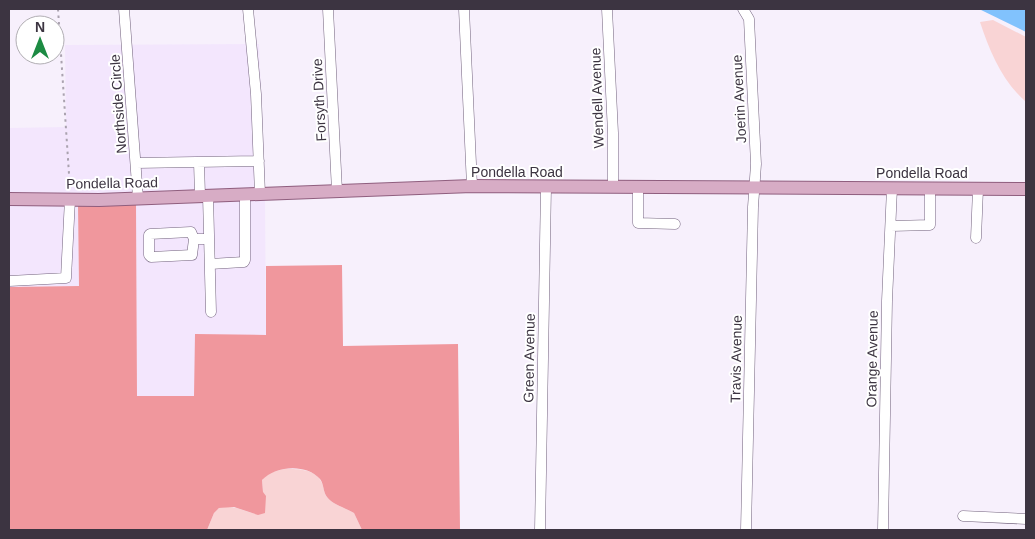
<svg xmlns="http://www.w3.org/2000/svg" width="1035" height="539" font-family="Arial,sans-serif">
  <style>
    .built { fill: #f3e6fd }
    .green { fill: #f9d4d5 }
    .forest { fill: #f0979d }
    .water { fill: #81c2fd }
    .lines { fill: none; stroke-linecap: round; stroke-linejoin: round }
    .minor-casing { stroke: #72627d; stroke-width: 11 }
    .major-casing { stroke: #8f5e7e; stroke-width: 14 }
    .path { stroke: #aaa2af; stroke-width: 2; stroke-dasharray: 2.5 4; stroke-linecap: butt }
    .minor { stroke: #fff; stroke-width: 10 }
    .major { stroke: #d7acc5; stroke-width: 12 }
    .labels { text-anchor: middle; stroke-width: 4; stroke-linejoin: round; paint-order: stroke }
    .street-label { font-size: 14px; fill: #3c3441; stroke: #fff }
  </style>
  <rect width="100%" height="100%" fill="#f7f0fc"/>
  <path class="built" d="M259,44L265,188L98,194L9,193V128L66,127L65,45Z
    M265,199L266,335L194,396H137L136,203Z
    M9,204L78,205L79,286L9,287Z"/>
  <path class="green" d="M993,20L1026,37V102C1002,81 990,52 980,22Z
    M284,469C297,469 315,468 322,483C324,487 324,494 327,497C333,505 346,508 354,513L362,530H207L214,513L219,508C240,504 244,514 261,514L263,492L262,480L268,473Z"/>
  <path class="forest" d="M136,203L137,396H194L195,334L266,335V266L342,265L343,346L458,344L460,530H362L354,513C346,508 333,505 327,497C323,492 324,484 320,479C306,463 275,466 262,480L263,492L266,496L265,513L258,515L234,507L219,508L214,513L207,530H9V287L79,286L78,205Z"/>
  <path class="water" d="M979,9H1026V32Z"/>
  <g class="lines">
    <defs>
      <path id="minor" d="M124,9L138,198
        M248,9L256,94L260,194
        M328,9L337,191
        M464,9L472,186
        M607,9L613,133V187
        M743,9L749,19L756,164L753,207L746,530
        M199,162L200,196
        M136,163L259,161
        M638,187V223L675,224
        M208,196L211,312
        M891,226L930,225V189
        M976,238L978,189
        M194,239L192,255L151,257L149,255V235L150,234L191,232L194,239H209
        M210,264L244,262L245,260V194
        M9,281L66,278L70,199
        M963,516L1026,519
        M540,530L546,187
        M883,530L887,301L892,188"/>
      <path id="major" d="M9,199L99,200L472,186L1026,189"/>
    </defs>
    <use href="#minor" class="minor-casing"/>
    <use href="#major" class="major-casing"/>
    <path class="path" d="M58,9L70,189"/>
    <use href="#minor" class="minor"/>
    <use href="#major" class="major"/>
  </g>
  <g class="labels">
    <g class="street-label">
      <text transform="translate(597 98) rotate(-92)" y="5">Wendell Avenue</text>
      <text transform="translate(739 99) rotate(-93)" y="5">Joerin Avenue</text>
      <text transform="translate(319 100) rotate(-93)" y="5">Forsyth Drive</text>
      <text transform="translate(118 104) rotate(-94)" y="5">Northside Circle</text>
      <text x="517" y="177">Pondella Road</text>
      <text x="922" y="178">Pondella Road</text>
      <text transform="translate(112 183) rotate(-1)" y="5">Pondella Road</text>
      <text transform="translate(529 358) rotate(-89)" y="5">Green Avenue</text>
      <text transform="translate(736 359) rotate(-89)" y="5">Travis Avenue</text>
      <text transform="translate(872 359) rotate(-89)" y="5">Orange Avenue</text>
    </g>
  </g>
  <rect width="1035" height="539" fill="none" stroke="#3c3441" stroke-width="20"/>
  <g transform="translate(40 40)"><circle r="24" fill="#ffffff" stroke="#b1aeb3"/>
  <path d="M0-4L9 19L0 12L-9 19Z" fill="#1c8b43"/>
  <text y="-8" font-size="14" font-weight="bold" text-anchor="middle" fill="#3c3441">N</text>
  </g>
</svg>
